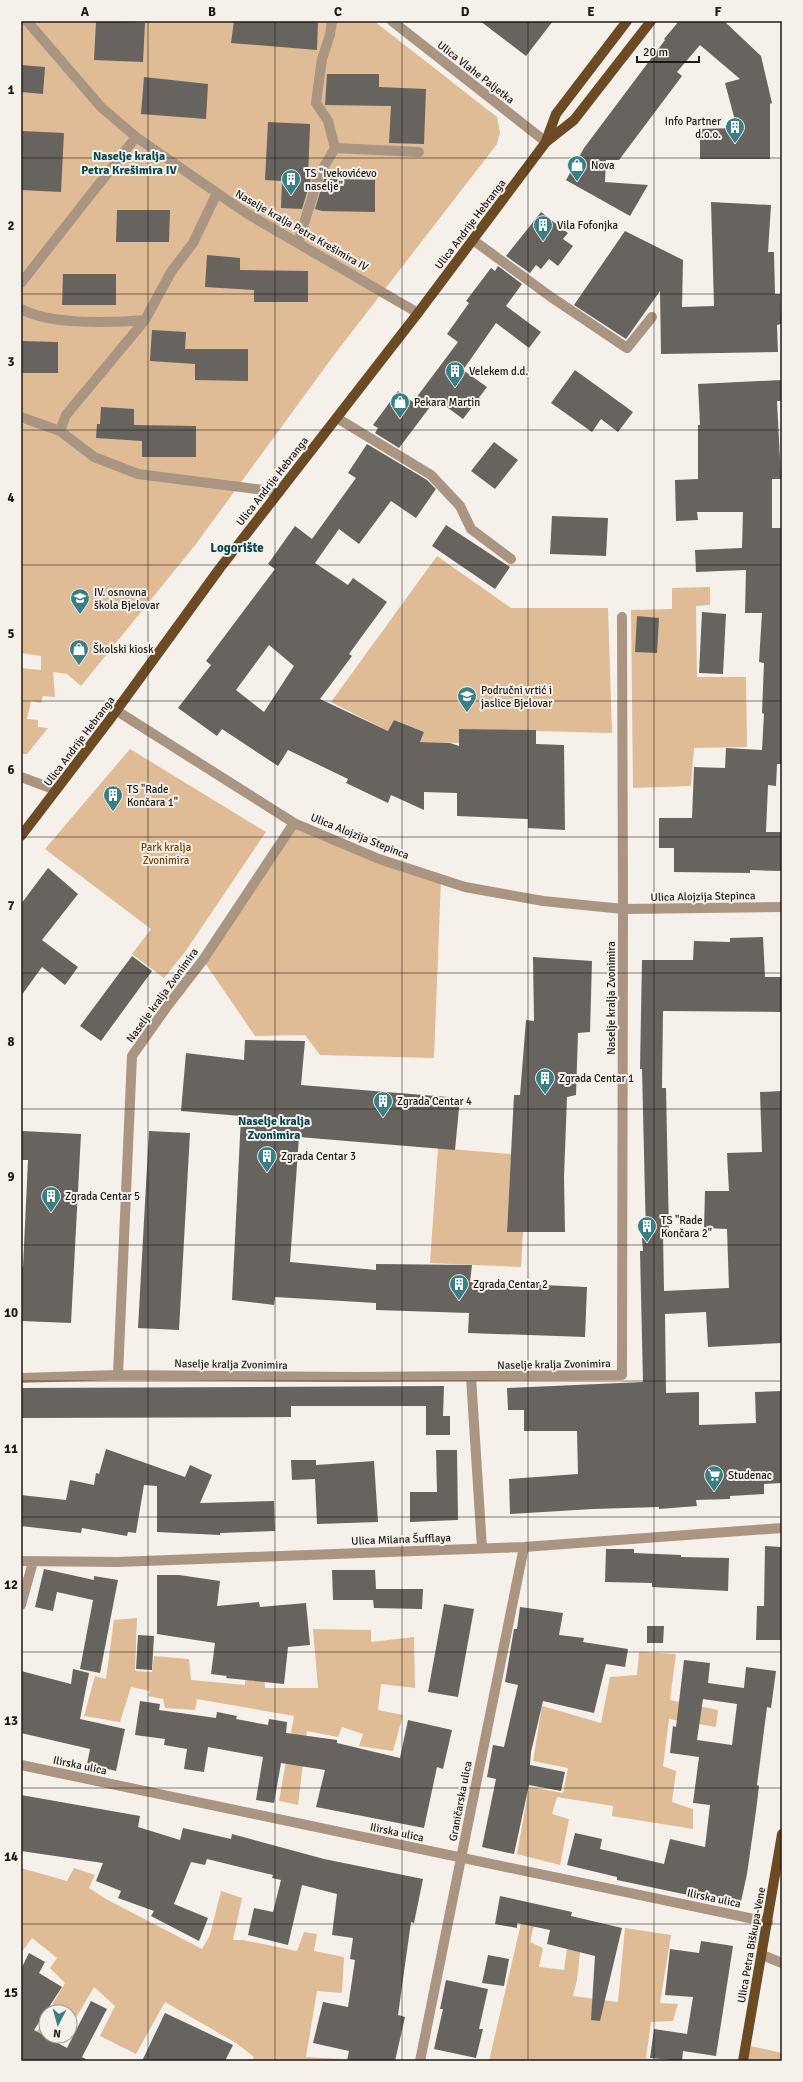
<svg xmlns="http://www.w3.org/2000/svg" width="803" height="2082" font-family="Signika,sans-serif">
  <style>
    .green { fill: #dfbb96 }
    .building { fill: #67635e; fill-rule: evenodd }
    .lines { fill: none; stroke-linecap: round; stroke-linejoin: round }
    .minor { stroke: #a99581; stroke-width: 10 }
    .major { stroke: #6c4a24; stroke-width: 10 }
    .grid { fill: none; stroke: #1b1917; stroke-width: 1; stroke-opacity: 0.55 }
    .labels { text-anchor: middle; stroke-width: 4; stroke-linejoin: round; paint-order: stroke }
    .street-label { font-size: 11px; fill: #1b1917; stroke: #f6f0eb }
    .poi-label { font-size: 11px; fill: #1b1917; stroke: #f6f0eb; text-anchor: start }
    .park-label { font-size: 11px; fill: #6d4204; stroke: #f6f0eb }
    .neighbourhood-label { font-size: 12px; font-weight: bold; fill: #03464b; stroke: #f6f0eb }
    .quarter-label { font-size: 13px; font-weight: bold; fill: #03464b; stroke: #f6f0eb }
    .neatline { fill: none; stroke: #1b1917; stroke-width: 1.5 }
    .grid-label { font-size: 13px; text-anchor: middle; font-weight: bold; fill: #1b1917 }
  </style>
  <rect width="100%" height="100%" fill="#f6f0eb"/>
  <path class="green" d="M21,21H374L497,117L500,133L497,144L334,355L196,544L81,686L67,674L53,672L55,697L43,696L41,703L31,701L27,719L38,720V727L48,728L27,754H21V668L41,670V656L21,653Z
    M437,556L511,608H608L612,733L459,729V743L420,742L424,732L394,720L388,731L331,702Z
    M710,587V605L696,606L697,677H746L747,747L694,748L691,786L633,788L631,610L672,609V588Z
    M130,749L266,832L185,952L164,978L132,954L151,929L45,849Z
    M294,823L441,879L434,1058L320,1055L305,1035L255,1036L203,960Z
    M438,1148L511,1154L507,1232H523L521,1267L430,1263Z
    M137,1618L135,1671L152,1672L154,1656L189,1659L191,1680L245,1685L246,1665L263,1666L265,1688H318L313,1629L371,1630V1642L414,1637L415,1688L381,1684L378,1710L403,1715L393,1751L359,1746L363,1734L342,1727L338,1737L307,1731L298,1805L279,1801L294,1716L197,1699L195,1710L165,1708L163,1699L148,1696L150,1691L131,1687L120,1722L84,1716L95,1676L106,1679L114,1620Z
    M639,1652L676,1654L670,1700L718,1710L716,1727L669,1719L663,1766L676,1771L672,1802L693,1809V1829L612,1816L613,1806L557,1797L552,1814L569,1819L560,1865L517,1854L529,1787L563,1793L568,1768L533,1761L542,1706L601,1723L610,1677L637,1675Z
    M21,1868L67,1881L74,1868L95,1875L89,1888L106,1899L202,1949L210,1935L221,1891L242,1898L233,1940H243L297,1951L304,1932L317,1934L314,1951L344,1957L342,1993L317,1991L306,2057L343,2059L342,2061H252L254,2057L236,2043L165,2002L136,2054L100,2036L115,2006L94,1987L70,2028V2012H48L65,1983L50,1968L57,1958L32,1938L21,1953Z
    M525,1906L538,1908L530,1942L543,1948L539,1967L564,1970L568,1941L581,1943L577,1980L573,1996L618,2002L625,1928L671,1935L660,2003L678,2004L673,2021L651,2022L646,2058L656,2061H489Z
    M46,2016V2036H52L42,2049L31,2041Z
    M746,2045L782,2053V2061H743Z"/>
  <path class="building" d="M96,21L145,23L143,62L94,60Z
    M234,21H318L317,50L231,43Z
    M480,21H553L526,56Z
    M679,21H724L761,56L772,103L770,104V159H700V129L737,128L725,83L740,79L700,45L677,72L682,76L619,160H606L605,182L648,185L630,216L564,179L566,180L584,148L665,40L664,39Z
    M21,65L45,67L43,94L21,92Z
    M327,74H379V87L426,89L424,144L389,143L391,106L325,105Z
    M144,77L208,84L206,119L141,114Z
    M268,122L310,124L308,179H311L302,209L281,208L282,181L265,180Z
    M22,131L64,133L61,192L21,190Z
    M324,179L375,180V212L322,211L315,209Z
    M711,202L771,205L768,252H774L775,294H780L781,324L777,325L778,352L661,354L660,291L626,339L574,305L625,231L683,260L682,307L714,306Z
    M117,210H170L169,242H116Z
    M541,212L568,233L563,239L573,246L558,266L549,259L541,269L536,265L530,273L506,256Z
    M207,255L240,258V270L308,271V302H254V290L205,287Z
    M498,266L522,284L506,306L541,332L529,348L496,323L463,370L487,387L463,419L436,399L399,448L375,433L378,428L373,425L398,391L413,402L458,342L447,334L469,303L466,301L491,268L495,271Z
    M63,274H116V305H62Z
    M152,330L186,332L185,349H248V381L195,380V364L150,361Z
    M21,341L58,342V373H21Z
    M575,370L633,412L618,432L601,419L592,432L551,403Z
    M782,380V401H777L781,479H772V528H781L782,764H777L776,786L768,785L766,832H781V871L750,870V873L674,872V848H659V818H692L694,767L725,768L726,748L762,750L764,714L762,713L764,663L759,662L762,613H745L746,570L696,572L695,550L742,548L743,512H697L698,520L676,521L675,480L698,479V425H700L698,384Z
    M101,407L134,409V425L196,426V457H142V441L96,438L97,424H100Z
    M494,442L518,460L495,489L471,471Z
    M367,444L427,480L436,489L416,518L391,501L359,544L339,529L315,563L348,585L353,578L387,602L349,654L352,656L320,699L388,731L394,720L424,732L420,742L450,743L459,746V729L536,730V744L564,745L565,830L528,828V819L457,816V793L424,792V810L391,795L388,803L346,783L348,779L288,750L278,766L222,729L217,736L178,708L211,665L206,661L275,569L268,564L295,526L312,539L356,478L348,473ZM269,645L294,666L264,712L236,690Z
    M552,516L608,518L606,556L550,554Z
    M446,525L510,567L495,589L432,546Z
    M702,612L726,614L723,674L699,673Z
    M637,616L659,618L657,653L635,652Z
    M48,868L78,894L42,940L78,967L65,985L42,967L21,996V904Z
    M763,937L765,977H782V1012L663,1011L662,1088H666L669,1235H663L664,1291L729,1288L727,1229L704,1228L705,1191H729L727,1153L762,1152L760,1092L782,1091V1343L708,1347L706,1312L665,1314L666,1393L699,1392V1425L756,1423L755,1392L782,1391V1483L764,1484V1494L730,1496V1499L696,1500L697,1506L659,1509V1507L593,1509L510,1514L509,1479L578,1474L577,1431H524V1410H508L507,1388L643,1382L640,1251H643L642,1238H646L642,1069H640L642,960H693L694,941L730,942V938Z
    M132,956L152,971L101,1041L80,1026Z
    M533,957L592,961L590,1032L578,1033L576,1095L567,1097L564,1177L565,1232H507L514,1095H520L526,1020L534,1021Z
    M245,1040L305,1041L301,1085L460,1098L455,1150L299,1137L290,1262L376,1270V1264L472,1265L470,1282L587,1287L585,1337L468,1333L469,1313L376,1310V1303L275,1297L274,1305L232,1300L241,1116L181,1111L186,1053L244,1060Z
    M22,1131L81,1134L71,1323L21,1321V1267H23L28,1160H21Z
    M149,1131L190,1133L179,1330L138,1328Z
    M444,1386L443,1416H450V1435H426V1406H291V1417L21,1418V1388Z
    M106,1449L185,1477L190,1465L212,1475L200,1503L274,1501L275,1531L220,1533V1535L157,1532V1486L144,1485L136,1533L128,1532L127,1536L82,1528L81,1533L21,1526V1495L66,1500L70,1480L94,1485L96,1473L99,1474Z
    M436,1450H457L458,1520L410,1522V1492H437Z
    M291,1460H316V1465L374,1461L378,1522L317,1524L315,1479L292,1480Z
    M765,1546L782,1547V1640H756L757,1606H764Z
    M606,1549H634V1553L681,1555V1557L729,1558L728,1591L652,1587V1583L605,1582Z
    M44,1569L94,1580V1576L118,1580L100,1673L80,1669L93,1600L57,1592L53,1611L35,1607Z
    M332,1570H375L376,1589H423L422,1609L374,1608L373,1600H333Z
    M157,1575H179L220,1581L217,1606L259,1602L260,1607L306,1603L310,1645L288,1647L284,1684L226,1678L227,1676L211,1674L215,1643L157,1634Z
    M444,1604L474,1609L458,1697L428,1692Z
    M520,1607L563,1613L559,1635L584,1638L583,1642L628,1649L625,1667L606,1664L594,1713L543,1701L531,1752L530,1765L565,1772L561,1791L529,1785L514,1854L482,1847L496,1779L487,1777L493,1745L504,1747L518,1685L505,1682L514,1629H517Z
    M647,1626H664L663,1643H647Z
    M138,1635L154,1636L152,1670L136,1669Z
    M684,1660L710,1663L708,1683L744,1688L746,1667L776,1671L771,1708L767,1707L757,1785L759,1786L756,1811L747,1874L740,1906L617,1880V1877L567,1865L575,1833L602,1839L600,1849L664,1864L670,1839L705,1847L710,1805L693,1803L699,1757L670,1753L673,1726L676,1727ZM703,1699L737,1704L732,1745L697,1740Z
    M73,1669L89,1673L80,1719L125,1729L116,1771L87,1764L90,1749L21,1733V1671L71,1684Z
    M140,1701L160,1704L159,1710L216,1718L217,1712L237,1716L236,1719L268,1725L269,1719L287,1722L286,1733L337,1740V1743L400,1758L408,1720L452,1730L443,1769L437,1767L424,1828L316,1807L325,1770L281,1763L274,1803L256,1800L263,1757L208,1747L204,1772L184,1769L187,1749L164,1745L165,1739L135,1735Z
    M21,1795L140,1816L138,1827L180,1840L183,1828L231,1839L232,1834L324,1859L423,1879L414,1923L411,1922L398,2015L405,2017L395,2061H347L349,2051L313,2043L323,2002L348,2007L355,1960L350,1959L353,1938L332,1935L337,1894L302,1885L288,1945L248,1935L254,1908L273,1912L281,1880L272,1878L273,1875L207,1859L205,1865L191,1862L174,1904L208,1918L199,1941L151,1916L154,1911L118,1898L121,1891L96,1881L103,1863L21,1851Z
    M500,1896L572,1912L571,1916L622,1928L600,2021L591,2020L595,1956L547,1944L550,1930L517,1923V1928L495,1924Z
    M701,1941L733,1946L716,2056L683,2051L682,2061L650,2058L654,2029L687,2034L693,1997L665,1995L670,1949L699,1953Z
    M29,1953L45,1962L39,1973L62,1987L34,2030L67,2048L91,2001L107,2009L82,2057L89,2061H21V1969Z
    M488,1955L509,1959L504,1986L482,1983Z
    M446,1980L488,1989L479,2029H483L476,2058L434,2049L443,2009H440Z
    M165,2013L233,2045L225,2061H142Z"/>
  <g class="lines">
    <path class="minor" d="M27,21L101,107L136,137L246,213L418,313
      M392,21L546,142
      M335,148L419,152
      M473,240L551,297L627,348L652,317
      M298,243L319,175L335,148L328,121L316,103L322,59L330,35L332,21
      M21,283L136,137
      M21,309C50,325 112,323 145,320L171,272L193,243L217,193
      M21,417L60,431L66,415L145,320
      M337,418L431,475L460,506L471,529L511,559
      M60,431L94,457L138,474L279,492
      M117,711L294,823L379,859L465,887L543,901L623,909L782,907
      M21,777L56,790
      M294,823L203,960L166,1008L132,1056L118,1375L355,1377L622,1375L623,909L622,617
      M471,1377L482,1548
      M21,1378L118,1375
      M21,1561L117,1562L524,1547L782,1528
      M21,1605L33,1562
      M21,1765L768,1922
      M762,1955L782,1963
      M420,2061L524,1547"/>
    <path class="major" d="M546,141L556,114L627,21
      M21,836L108,722L220,568L418,313L546,142L574,120L651,21
      M743,2061L782,1834"/>
  </g>
  <path class="grid" d="M148,21V2061M275,21V2061M402,21V2061M528,21V2061M654,21V2061M21,158H782M21,294H782M21,430H782M21,565H782M21,701H782M21,837H782M21,973H782M21,1109H782M21,1245H782M21,1381H782M21,1517H782M21,1652H782M21,1788H782M21,1924H782"/>
  <defs>
    <symbol id="building-pin" viewBox="-11 -11 22 30"><path d="M0 17L-7.5 6A9.5 9.5 0 1 1 7.5 6Z" fill="#388085" stroke="#f6f0eb"/><path d="M-4-6H4V6H1V3H-1V6H-4ZM-2.5-4.3h1.7v1.8h-1.7ZM.8-4.3h1.7v1.8H.8ZM-2.5-1h1.7V.8h-1.7ZM.8-1h1.7V.8H.8Z" fill="#fff"/></symbol>
    <symbol id="shop-pin" viewBox="-11 -11 22 30"><path d="M0 17L-7.5 6A9.5 9.5 0 1 1 7.5 6Z" fill="#388085" stroke="#f6f0eb"/><path d="M-5-2.5h2.3a2.7 3.5 0 0 1 5.4 0H5L5.5 6h-11ZM-1.5-2.5h3a1.5 2.3 0 0 0-3 0Z" fill="#fff"/></symbol>
    <symbol id="school-pin" viewBox="-11 -11 22 30"><path d="M0 17L-7.5 6A9.5 9.5 0 1 1 7.5 6Z" fill="#388085" stroke="#f6f0eb"/><path d="M0-5L7-2L0 1L-7-2ZM-4 1L0 2.5L4 1V4Q0 6-4 4Z" fill="#fff"/></symbol>
    <symbol id="supermarket-pin" viewBox="-11 -11 22 30"><path d="M0 17L-7.5 6A9.5 9.5 0 1 1 7.5 6Z" fill="#388085" stroke="#f6f0eb"/><path d="M-6-5.5h2.5l.6 2H6L4.5 2H-2.5L-4.4-4H-6ZM-1.5 3.2a1.3 1.3 0 1 0 .1 0ZM3 3.2a1.3 1.3 0 1 0 .1 0Z" fill="#fff"/></symbol>
  </defs>
  <g fill-rule="evenodd">
    <use href="#building-pin" x="724" y="116" width="22" height="30"/>
    <use href="#shop-pin" x="566" y="154" width="22" height="30"/>
    <use href="#building-pin" x="280" y="168" width="22" height="30"/>
    <use href="#building-pin" x="532" y="214" width="22" height="30"/>
    <use href="#building-pin" x="444" y="360" width="22" height="30"/>
    <use href="#shop-pin" x="389" y="391" width="22" height="30"/>
    <use href="#school-pin" x="69" y="587" width="22" height="30"/>
    <use href="#shop-pin" x="68" y="638" width="22" height="30"/>
    <use href="#school-pin" x="456" y="685" width="22" height="30"/>
    <use href="#building-pin" x="102" y="784" width="22" height="30"/>
    <use href="#building-pin" x="534" y="1067" width="22" height="30"/>
    <use href="#building-pin" x="372" y="1090" width="22" height="30"/>
    <use href="#building-pin" x="256" y="1145" width="22" height="30"/>
    <use href="#building-pin" x="40" y="1185" width="22" height="30"/>
    <use href="#building-pin" x="636" y="1215" width="22" height="30"/>
    <use href="#building-pin" x="448" y="1273" width="22" height="30"/>
    <use href="#supermarket-pin" x="703" y="1464" width="22" height="30"/>
  </g>
  <g class="labels">
    <g class="street-label">
      <text transform="translate(476 72) rotate(38)" y="4">Ulica Vlahe Paljetka</text>
      <text transform="translate(470 224) rotate(-53)" y="4">Ulica Andrije Hebranga</text>
      <text transform="translate(302 230) rotate(30)" y="4">Naselje kralja Petra Krešimira IV</text>
      <text transform="translate(272 481) rotate(-52)" y="4">Ulica Andrije Hebranga</text>
      <text transform="translate(79 741) rotate(-53)" y="4">Ulica Andrije Hebranga</text>
      <text transform="translate(360 836) rotate(22)" y="4">Ulica Alojzija Stepinca</text>
      <text transform="translate(703 896) rotate(-1)" y="4">Ulica Alojzija Stepinca</text>
      <text transform="translate(162 995) rotate(-54)" y="4">Naselje kralja Zvonimira</text>
      <text transform="translate(611 998) rotate(-90)" y="4">Naselje kralja Zvonimira</text>
      <text transform="translate(231 1364) rotate(1)" y="4">Naselje kralja Zvonimira</text>
      <text transform="translate(554 1364) rotate(-1)" y="4">Naselje kralja Zvonimira</text>
      <text transform="translate(401 1539) rotate(-2)" y="4">Ulica Milana Šufflaya</text>
      <text transform="translate(80 1765) rotate(12)" y="4">Ilirska ulica</text>
      <text transform="translate(460 1801) rotate(-79)" y="4">Graničarska ulica</text>
      <text transform="translate(397 1832) rotate(12)" y="4">Ilirska ulica</text>
      <text transform="translate(714 1898) rotate(12)" y="4">Ilirska ulica</text>
      <text transform="translate(751 1945) rotate(-80)" y="4">Ulica Petra Biškupa-Vene</text>
    </g>
    <g class="poi-label">
      <text x="721" y="125" text-anchor="end">Info Partner<tspan x="721" dy="13">d.o.o.</tspan></text>
      <text x="591" y="169">Nova</text>
      <text x="305" y="177">TS "Ivekovićevo<tspan x="305" dy="13">naselje"</tspan></text>
      <text x="557" y="229">Vila Fofonjka</text>
      <text x="469" y="375">Velekem d.d.</text>
      <text x="414" y="406">Pekara Martin</text>
      <text x="94" y="596">IV. osnovna<tspan x="94" dy="13">škola Bjelovar</tspan></text>
      <text x="93" y="653">Školski kiosk</text>
      <text x="481" y="694">Područni vrtić i<tspan x="481" dy="13">jaslice Bjelovar</tspan></text>
      <text x="127" y="793">TS "Rade<tspan x="127" dy="13">Končara 1"</tspan></text>
      <text x="559" y="1082">Zgrada Centar 1</text>
      <text x="397" y="1105">Zgrada Centar 4</text>
      <text x="281" y="1160">Zgrada Centar 3</text>
      <text x="65" y="1200">Zgrada Centar 5</text>
      <text x="661" y="1224">TS "Rade<tspan x="661" dy="13">Končara 2"</tspan></text>
      <text x="473" y="1288">Zgrada Centar 2</text>
      <text x="728" y="1479">Studenac</text>
    </g>
    <g class="park-label">
      <text x="166" y="851">Park kralja<tspan x="166" dy="13">Zvonimira</tspan></text>
    </g>
    <g class="neighbourhood-label">
      <text x="129" y="160">Naselje kralja<tspan x="129" dy="14">Petra Krešimira IV</tspan></text>
      <text x="274" y="1125">Naselje kralja<tspan x="274" dy="14">Zvonimira</tspan></text>
    </g>
    <g class="quarter-label">
      <text x="237" y="552">Logorište</text>
    </g>
  </g>
  <rect width="803" height="2082" fill="none" stroke="#f6f0eb" stroke-width="44"/>
  <g transform="translate(58 2024) rotate(186)"><circle r="19" fill="#f6f0eb" stroke="#9e9a96"/>
  <path d="M0-3L7 15L0 10L-7 15Z" fill="#388085"/>
  <text y="-6" font-size="11" font-weight="bold" text-anchor="middle" fill="#1b1917">N</text>
  </g>
  <path d="M637 56v6h62v-6" fill="none" stroke="#1b1917" stroke-width="2"/>
  <text x="643" y="56" font-size="12" fill="#1b1917" stroke="#f6f0eb" stroke-width="3" paint-order="stroke">20 m</text>
  <rect x="22" y="22" width="759" height="2038" class="neatline"/>
  <g class="grid-label">
    <text x="85" y="16">A</text>
    <text x="212" y="16">B</text>
    <text x="338" y="16">C</text>
    <text x="465" y="16">D</text>
    <text x="591" y="16">E</text>
    <text x="718" y="16">F</text>
    <text x="11" y="94">1</text>
    <text x="11" y="230">2</text>
    <text x="11" y="366">3</text>
    <text x="11" y="502">4</text>
    <text x="11" y="638">5</text>
    <text x="11" y="774">6</text>
    <text x="11" y="910">7</text>
    <text x="11" y="1046">8</text>
    <text x="11" y="1181">9</text>
    <text x="11" y="1317">10</text>
    <text x="11" y="1453">11</text>
    <text x="11" y="1589">12</text>
    <text x="11" y="1725">13</text>
    <text x="11" y="1861">14</text>
    <text x="11" y="1997">15</text>
  </g>
</svg>
